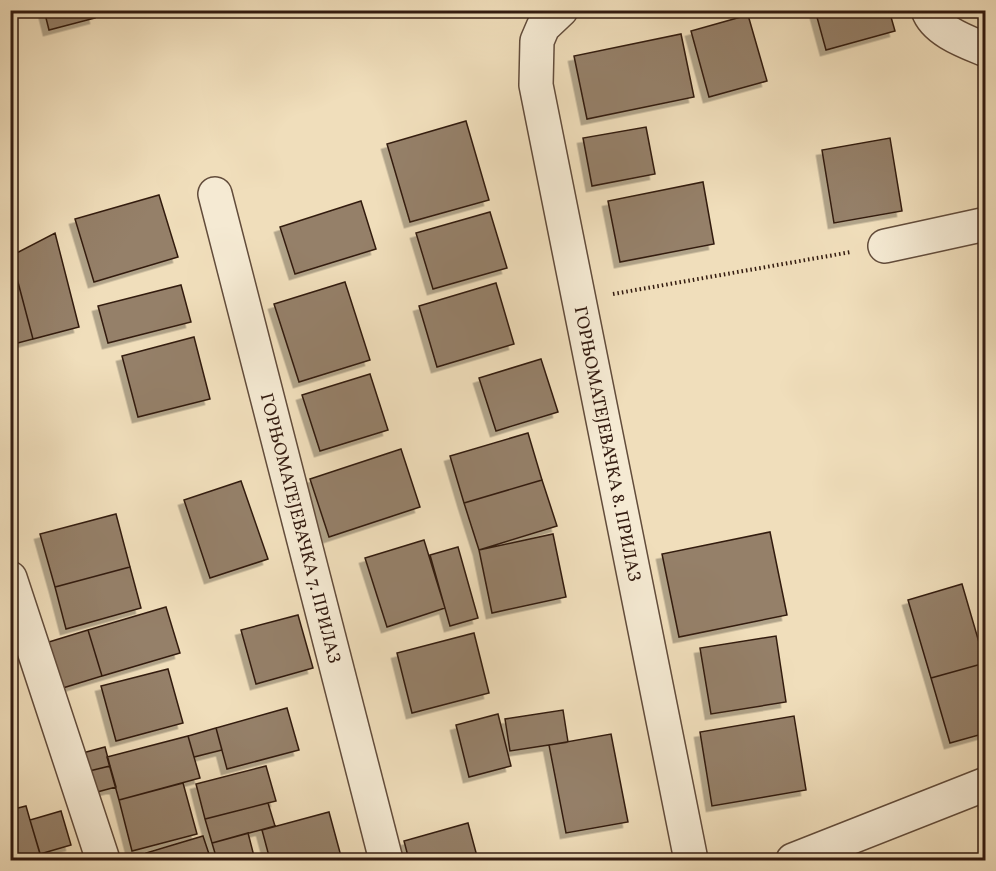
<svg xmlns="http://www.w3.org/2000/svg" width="996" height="871" font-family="Vollkorn,serif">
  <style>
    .building { fill: #958069; stroke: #331b10; stroke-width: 1.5; filter: url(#shadow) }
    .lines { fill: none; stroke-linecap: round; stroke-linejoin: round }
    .minor-casing { stroke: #624c3b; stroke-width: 36 }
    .path { stroke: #331b10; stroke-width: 4; stroke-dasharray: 1.5 3; stroke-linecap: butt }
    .minor { stroke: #f5ead3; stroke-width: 33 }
    .labels { text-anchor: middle; stroke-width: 6; stroke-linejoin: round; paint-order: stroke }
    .street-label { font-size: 18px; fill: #331b10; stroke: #f5ead3 }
  </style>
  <defs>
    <filter id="shadow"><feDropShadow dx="-5.5" dy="5.5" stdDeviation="0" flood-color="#0004"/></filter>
  </defs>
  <rect width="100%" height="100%" fill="#f0debb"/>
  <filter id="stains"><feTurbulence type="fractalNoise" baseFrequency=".00333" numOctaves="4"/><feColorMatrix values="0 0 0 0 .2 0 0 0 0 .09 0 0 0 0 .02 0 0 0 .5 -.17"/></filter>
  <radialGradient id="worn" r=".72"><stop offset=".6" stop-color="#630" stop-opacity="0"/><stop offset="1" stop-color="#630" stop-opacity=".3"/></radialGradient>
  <path class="building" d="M44,10H93L95,18L49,30Z
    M815,10H889L895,31L826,50Z
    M748,15L767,81L709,97L691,31Z
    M681,34L694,97L587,119L574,56Z
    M466,121L489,200L410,222L387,144Z
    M646,127L655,174L592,186L583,138Z
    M890,138L902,211L834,223L822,150Z
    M703,182L714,244L620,262L608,201Z
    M159,195L178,257L94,282L75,219Z
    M361,201L376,249L295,274L280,227Z
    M490,212L507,268L433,289L416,233Z
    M55,233L79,327L33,339L11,256Z
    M14,267L33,339L10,345V268Z
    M345,282L370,360L299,382L274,304Z
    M496,283L514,344L437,367L419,306Z
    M181,285L191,322L108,343L98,306Z
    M194,337L210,399L138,417L122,356Z
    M541,359L558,412L496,431L479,378Z
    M370,374L388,430L320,451L302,395Z
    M528,433L542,480L464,503L450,456Z
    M401,449L420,507L329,537L310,479Z
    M542,480L557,526L479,550L464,503Z
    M241,481L268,559L210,578L184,500Z
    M116,514L130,567L55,587L40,534Z
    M770,532L787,615L679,637L662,554Z
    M553,534L566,597L492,613L479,550Z
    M424,540L445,608L387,627L365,558Z
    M458,547L478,618L450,626L430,555Z
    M130,567L141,608L66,629L55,587Z
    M962,584L985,663L931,678L908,600Z
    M166,607L180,653L102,676L88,630Z
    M298,615L313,668L256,684L241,630Z
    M88,630L102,676L53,691L39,645Z
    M474,633L489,693L412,713L397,653Z
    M776,636L786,702L711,714L700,648Z
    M985,663L986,733L950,743L931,678Z
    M168,669L183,723L116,741L101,686Z
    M287,708L299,750L227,769L216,728Z
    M563,710L568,742L510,751L505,719Z
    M498,714L511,766L469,777L456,725Z
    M794,716L806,790L712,806L700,732Z
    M216,728L222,750L194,757L188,736Z
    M611,734L628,822L566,833L549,745Z
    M188,736L200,778L119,800L107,757Z
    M105,747L110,766L81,773L75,755Z
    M110,766L116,787L86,795L81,773Z
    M266,766L276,801L205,819L196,784Z
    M183,783L197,834L132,851L119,800Z
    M268,803L275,826L212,843L205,819Z
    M26,806L30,820L42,860H10V810Z
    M61,811L71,845L40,854L30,820Z
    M329,812L342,860H270L262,830Z
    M468,823L478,860H409L404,841Z
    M248,833L255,860H217L212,843Z
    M203,836L211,860H148L146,853Z"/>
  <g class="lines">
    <defs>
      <g id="minor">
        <path id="s1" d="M561,10L543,27L537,41L536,85L691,860"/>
        <path d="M928,10C935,31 967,42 986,50"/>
        <path id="s2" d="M215,194L386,860"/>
        <path d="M885,246L986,224"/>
        <path d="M10,578L103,860"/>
        <path d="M793,860L986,784"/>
      </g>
    </defs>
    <use href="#minor" class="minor-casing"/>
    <path class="path" d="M613,294L851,252"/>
    <use href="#minor" class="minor"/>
  </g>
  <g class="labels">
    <g class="street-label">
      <text dy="6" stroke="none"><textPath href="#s1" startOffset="450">ГОРЊОМАТЕЈЕВАЧКА 8. ПРИЛАЗ</textPath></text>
      <text dy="6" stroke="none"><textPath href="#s2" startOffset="345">ГОРЊОМАТЕЈЕВАЧКА 7. ПРИЛАЗ</textPath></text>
    </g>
  </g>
  <rect width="996" height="871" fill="none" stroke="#f0debb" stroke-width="36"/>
  <rect x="12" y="12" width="972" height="847" fill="none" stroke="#331b10" stroke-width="3"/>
  <rect x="18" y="18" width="960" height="835" fill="none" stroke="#331b10" stroke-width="1.5"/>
  <rect width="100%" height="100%" filter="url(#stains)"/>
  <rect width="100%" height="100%" fill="url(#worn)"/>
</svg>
